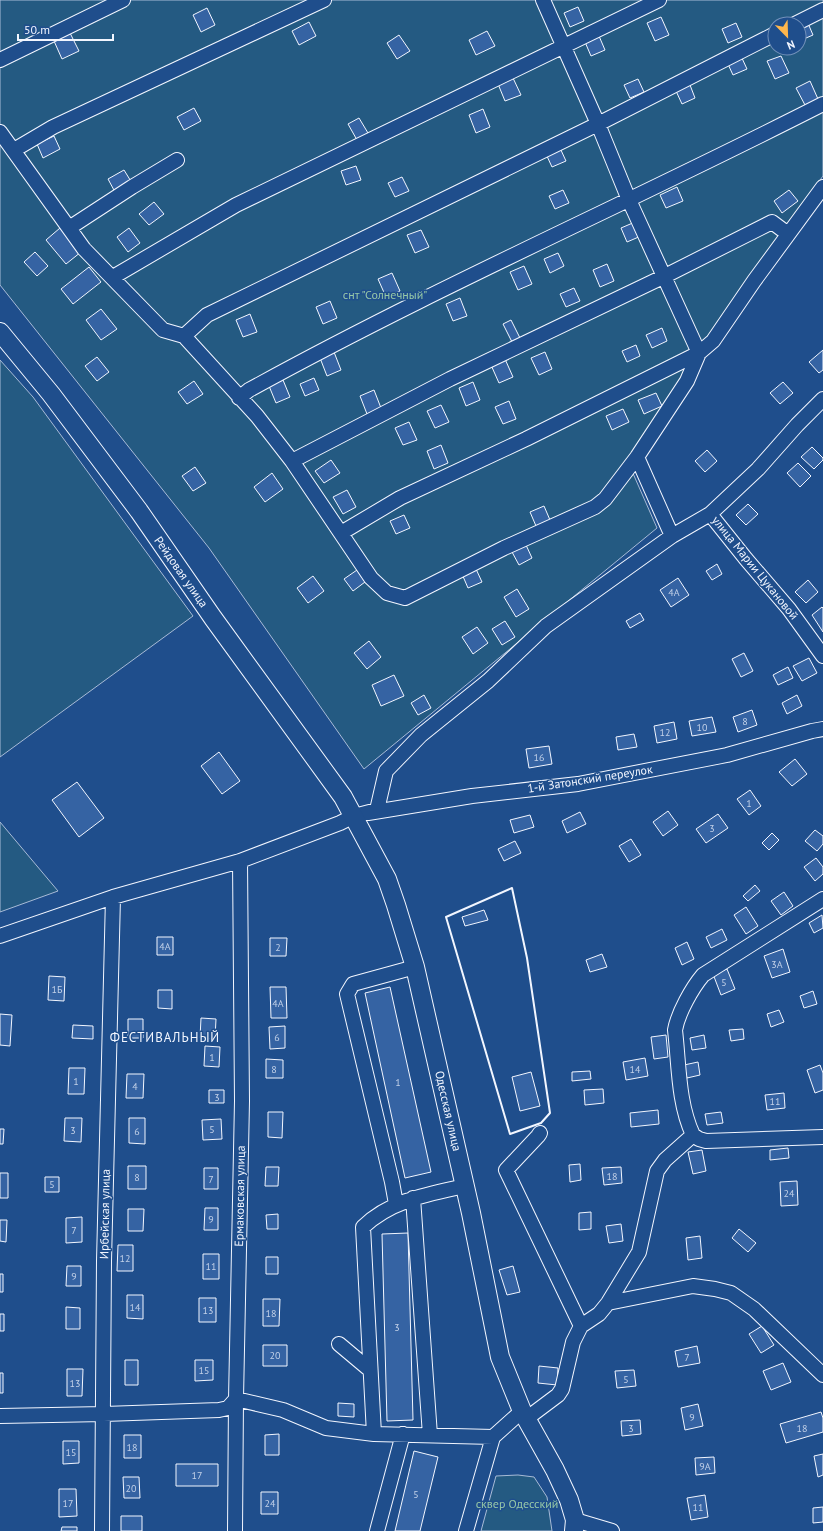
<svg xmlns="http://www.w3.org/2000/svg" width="823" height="1531" font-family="'PT Sans',sans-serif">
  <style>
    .green { fill: #245a82; stroke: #a8bbd7; fill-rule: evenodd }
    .building { fill: #3563a3; stroke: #f2f6ff }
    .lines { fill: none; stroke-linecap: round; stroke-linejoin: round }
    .minor-casing { stroke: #f2f6ff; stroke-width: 16 }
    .major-casing { stroke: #f2f6ff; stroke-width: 20 }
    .minor { stroke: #1f4e8c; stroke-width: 14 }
    .major { stroke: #1f4e8c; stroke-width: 18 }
    .wall { stroke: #f2f6ff; stroke-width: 2 }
    .labels { text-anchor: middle; stroke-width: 3; stroke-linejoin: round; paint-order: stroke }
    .number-label { font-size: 10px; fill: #c3d1e8 }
    .park-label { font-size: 12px; fill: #97c8a6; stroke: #1f4e8c }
    .street-label { font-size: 12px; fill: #f2f6ff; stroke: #1f4e8c }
    .neighbourhood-label { font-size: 13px; letter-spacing: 1px; fill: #f2f6ff; stroke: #1f4e8c }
  </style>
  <rect width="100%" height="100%" fill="#1f4e8c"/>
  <path class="green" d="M0,0H823V176L775,241L628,462L657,528L364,769L209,548L0,285ZM775,24H799V48H775Z
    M0,360L33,397L193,616L0,757Z
    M0,822L58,891L0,912Z
    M518,1475L534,1477L547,1497L552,1531H481L496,1476Z"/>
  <path class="building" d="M578,7L584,21L570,27L564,13Z
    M207,8L215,25L201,32L193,15Z
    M661,17L669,35L655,41L647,23Z
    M807,21L813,35L799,41V25Z
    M309,22L316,36L299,45L292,31Z
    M736,23L742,37L728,43L722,29Z
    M487,31L495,46L476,55L469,40Z
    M70,33L79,51L62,59L54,41Z
    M399,35L410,51L397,59L387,43Z
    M599,36L605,50L591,56L585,42Z
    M741,56L747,69L733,75L727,62Z
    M781,56L789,73L775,79L767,61Z
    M513,78L521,95L505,101L498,84Z
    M638,79L644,92L630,98L624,85Z
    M810,81L818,99L805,105L796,88Z
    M690,85L695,98L682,104L676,91Z
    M194,108L201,121L184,130L177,117Z
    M483,109L490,127L476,133L469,115Z
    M359,118L368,133L357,140L348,124Z
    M54,136L60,149L43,158L37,144Z
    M560,148L566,161L552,167L546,154Z
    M356,166L361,180L346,185L341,171Z
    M124,170L132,183L115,192L108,179Z
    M402,177L409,191L395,197L388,183Z
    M677,187L683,201L666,208L660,195Z
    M563,190L569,203L555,209L549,196Z
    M789,190L798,201L782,213L774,201Z
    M154,202L164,214L149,225L139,214Z
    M635,222L641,236L627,242L621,228Z
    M60,228L81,252L66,264L46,240Z
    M129,228L140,243L128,252L117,237Z
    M421,230L429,247L415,253L407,235Z
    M35,252L48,266L37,276L24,262Z
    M558,253L564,266L550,273L544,259Z
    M607,264L614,281L600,287L593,270Z
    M524,266L532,284L518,290L510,272Z
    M89,267L101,282L73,304L61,289Z
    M392,273L400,291L386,297L378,279Z
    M574,288L580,301L566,307L560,294Z
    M460,298L467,316L453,321L446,304Z
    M330,301L337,318L323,324L316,307Z
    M101,309L117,329L101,340L86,320Z
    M250,314L257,332L243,337L236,320Z
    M511,320L520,338L512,342L503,324Z
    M662,328L667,341L652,348L646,335Z
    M636,345L640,356L627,362L622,351Z
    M823,350V370L819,373L809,362Z
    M334,352L341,370L327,376L320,358Z
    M545,352L552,369L539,375L531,358Z
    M97,357L109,372L97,381L85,366Z
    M505,359L513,377L499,383L491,365Z
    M314,378L319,390L305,396L300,384Z
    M283,380L290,397L276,403L269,386Z
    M194,381L203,394L187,404L178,392Z
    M473,382L480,400L466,406L459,388Z
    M783,382L793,393L780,404L770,393Z
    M374,390L381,408L367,414L360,396Z
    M656,393L662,406L644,414L638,400Z
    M509,401L516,419L503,424L495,407Z
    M441,405L449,422L435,428L427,411Z
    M623,409L629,422L612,430L606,416Z
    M409,422L417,440L403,445L395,428Z
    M441,445L448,463L434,469L427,451Z
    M812,447L823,458V460L814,469L801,457Z
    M707,450L717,461L705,472L695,461Z
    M331,460L340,473L324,483L315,471Z
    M798,463L811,476L800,487L787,473Z
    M195,467L206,483L193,491L182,476Z
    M272,473L283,489L265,502L254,487Z
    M347,490L356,507L343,514L333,497Z
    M748,504L758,514L746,525L736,515Z
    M544,506L550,520L536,526L530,512Z
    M404,515L410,528L396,534L390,521Z
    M526,545L532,558L519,565L512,552Z
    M717,564L722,574L712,580L706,571Z
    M476,569L482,582L468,588L462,574Z
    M357,570L365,582L353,591L344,579Z
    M313,576L324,591L308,603L297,588Z
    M678,578L689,595L671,607L660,590Z
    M808,580L818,592L806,603L795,592Z
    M517,589L529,609L516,617L504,597Z
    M822,607L823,608V632L812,615Z
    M640,613L644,620L630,628L626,621Z
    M505,621L515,637L502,645L492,629Z
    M477,627L488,643L473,654L462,637Z
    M369,641L381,657L367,669L354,653Z
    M744,653L753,671L741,677L732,659Z
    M809,658L817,673L802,681L793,666Z
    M788,667L793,678L778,685L773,675Z
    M394,675L404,696L381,706L372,685Z
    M424,695L431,708L418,715L411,703Z
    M797,695L802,706L787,714L782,703Z
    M752,710L757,725L738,732L733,717Z
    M712,717L716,732L692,736L689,721Z
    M674,722L677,739L657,743L654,726Z
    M634,734L637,747L618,750L616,737Z
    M549,746L552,764L529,768L526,749Z
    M219,752L240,781L222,794L201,766Z
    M795,759L807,774L792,786L779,772Z
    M77,782L104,818L79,837L52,800Z
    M750,790L761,806L749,815L737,799Z
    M668,811L678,825L663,836L653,822Z
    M580,812L586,824L567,833L562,821Z
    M718,814L728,828L706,843L696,829Z
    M530,815L534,827L514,833L510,820Z
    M815,830L823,836V844L817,851L805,841Z
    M772,833L779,840L769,850L762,843Z
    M631,839L641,855L629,862L619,846Z
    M515,841L521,853L504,861L498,849Z
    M816,858L823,867V874L815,881L804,867Z
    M755,885L760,891L748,901L743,896Z
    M784,892L793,906L781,915L771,901Z
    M746,907L758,926L746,934L734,915Z
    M484,910L488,920L465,926L462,917Z
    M822,915L823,928L814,933L809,923Z
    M722,929L727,940L711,948L706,937Z
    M157,937H173V955H157Z
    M270,938H287L286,956H270Z
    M687,942L694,959L682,965L675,948Z
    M783,949L790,972L772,978L764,956Z
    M602,954L607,967L590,972L586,960Z
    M727,969L735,989L721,995L713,974Z
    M49,976L65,977L64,1001L48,1000Z
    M270,987H286L287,1018H271Z
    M390,987L431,1172L405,1178L365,993Z
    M158,990H172V1009L158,1008Z
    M813,991L817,1004L804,1008L800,996Z
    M779,1010L784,1022L771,1027L767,1014Z
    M0,1014L12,1015L10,1046L0,1045Z
    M201,1018L216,1019L215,1039L200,1038Z
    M128,1019H143V1038H128Z
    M73,1025L93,1026V1039L72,1038Z
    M285,1026V1048L270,1049L269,1027Z
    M743,1029L744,1039L731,1041L729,1030Z
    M666,1035L668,1057L654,1059L651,1037Z
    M704,1035L706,1048L692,1050L690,1038Z
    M205,1046L220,1047L219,1067L204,1066Z
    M645,1058L648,1076L626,1080L623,1062Z
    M266,1059L283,1060V1078H266Z
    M698,1062L700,1075L687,1078L684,1065Z
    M820,1065L823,1073V1090L815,1093L807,1070Z
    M69,1068H85L84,1094H68Z
    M590,1071L591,1079L572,1081V1072Z
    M531,1072L540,1106L520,1111L512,1077Z
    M127,1074H144L143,1098H126Z
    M603,1089L604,1103L585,1105L584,1090Z
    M209,1090H224V1103H209Z
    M784,1093L785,1108L767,1110L765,1095Z
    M658,1110L659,1124L631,1127L630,1113Z
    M268,1112H283L282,1138L268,1137Z
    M721,1112L723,1123L707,1125L705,1114Z
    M65,1118H82L81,1142L64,1141Z
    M129,1118H145V1144L129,1143Z
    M221,1119L222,1139L203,1140L202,1120Z
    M0,1129H4L3,1144H0Z
    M788,1148L789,1158L770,1160V1150Z
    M702,1150L706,1171L693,1174L688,1152Z
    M580,1164L581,1180L570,1182L569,1165Z
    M128,1166H146V1189H128Z
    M266,1167H279L278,1186H265Z
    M621,1167L622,1183L604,1185L602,1168Z
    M204,1168H218V1189H204Z
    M0,1173H8V1198H0Z
    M45,1177H59V1192H45Z
    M797,1181L798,1205L781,1206L780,1182Z
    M205,1208H218V1230H204Z
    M128,1209H144L143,1231H128Z
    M591,1212V1229L579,1230V1213Z
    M278,1214V1229H267L266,1215Z
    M82,1217V1242L66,1243V1218Z
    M0,1220H7L6,1242L0,1241Z
    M621,1224L623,1241L609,1243L606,1226Z
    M739,1229L756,1243L748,1252L732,1238Z
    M408,1233L413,1420L387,1421L382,1234Z
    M700,1236L702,1258L688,1260L686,1238Z
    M118,1245H133V1271H117Z
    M203,1254H219V1279H203Z
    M266,1257H278V1274H266Z
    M67,1266H81V1286H66Z
    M513,1266L520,1292L507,1295L499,1270Z
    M0,1274H3V1292H0Z
    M127,1295H143V1319L127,1318Z
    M199,1298H216V1322H199Z
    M263,1299H280L279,1326H263Z
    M66,1307L80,1308V1329H66Z
    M0,1314H4V1331H0Z
    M762,1326L774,1345L761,1353L749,1334Z
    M263,1345H287V1366H263Z
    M697,1346L700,1363L678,1367L675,1351Z
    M125,1360H138V1385H125Z
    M195,1360H213V1380L195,1381Z
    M783,1363L791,1382L771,1390L763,1371Z
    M539,1366L558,1368L557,1385L538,1383Z
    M67,1369H83L82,1396H67Z
    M634,1370L636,1386L617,1388L615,1371Z
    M0,1373H3V1393H0Z
    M338,1403L354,1404V1417L338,1416Z
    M698,1404L703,1426L685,1430L681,1408Z
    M821,1412L823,1418V1432L786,1443L780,1424Z
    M640,1420L641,1434L622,1436L621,1421Z
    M279,1434V1455H265V1435Z
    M124,1435H141V1458H124Z
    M63,1441H79V1463L63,1464Z
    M414,1451L438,1457L420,1531H395Z
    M823,1454V1475L818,1477L814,1456Z
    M714,1457L715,1473L696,1475L695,1458Z
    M176,1464H218V1486H176Z
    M123,1477H139L140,1498H124Z
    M59,1489H76L77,1516L59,1517Z
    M261,1492H278V1514H261Z
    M705,1495L708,1517L691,1520L687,1498Z
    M823,1507V1522L813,1523V1508Z
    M121,1516H142V1531H121Z
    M62,1527H77V1531H61Z"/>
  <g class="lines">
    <defs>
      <path id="minor" d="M795,24L823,10
        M0,60L123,0
        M0,132L84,249L163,330L184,336L257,416L292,461L371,578L387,593L405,598L504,548L595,507L605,499L637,457L687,381L699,353L629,200L598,124L543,0
        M14,150L53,127L324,0
        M69,228L132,187L177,160
        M113,277L236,205L659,0
        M184,336L207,315L598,124L775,34
        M239,398L249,390C436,287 633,201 823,104
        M823,399L797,425L758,469L710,514L746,559L789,609L823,656
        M637,457L672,536
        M292,461L450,379L665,276L772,222L788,234
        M341,533L400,498L526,439L699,353L713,341L754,281L823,187
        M368,813L472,796L578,784L727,755L812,731L823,729
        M0,936L113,897L240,861L340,823L354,816L377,810L386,771L421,735L488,681L546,626L672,536L710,514
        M540,1133L538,1136L506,1170L581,1326
        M693,1135C678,1103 679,1064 675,1030C678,1013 692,988 703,975L823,899
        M413,1198L430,1435
        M396,1204L392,1182L347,994L353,984L415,967
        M608,1303L693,1286L715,1289L731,1293L754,1309L823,1375
        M339,1344L370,1370
        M0,1416L104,1414L219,1410L228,1408L236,1399L283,1410L326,1428L374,1434L493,1437
        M526,1419L558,1395L562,1389L573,1342L581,1326L599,1314L608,1303L639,1252L657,1171L665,1160L693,1135L699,1139L706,1141L823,1137
        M374,1434L363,1227C391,1200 429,1194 465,1186
        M575,1520L612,1531
        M102,1531L104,1261L113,897
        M235,1531L236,1399L242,1101L240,861
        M377,1531L403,1434
        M466,1531L493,1437L522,1411"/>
      <path id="major" d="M0,332L51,394L139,511L213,618L343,797L387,879L396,905L415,967L471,1213L500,1357L522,1411L555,1470L569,1500L575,1520L574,1531"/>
    </defs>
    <use href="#minor" class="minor-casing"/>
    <use href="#major" class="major-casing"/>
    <use href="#minor" class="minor"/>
    <use href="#major" class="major"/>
    <path class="wall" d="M512,888L527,958L550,1113L541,1123L510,1134L446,917Z"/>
  </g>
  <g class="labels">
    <g class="number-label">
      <text x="674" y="596">4А</text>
      <text x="745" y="725">8</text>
      <text x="702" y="731">10</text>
      <text x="665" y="736">12</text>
      <text x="539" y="761">16</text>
      <text x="749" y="807">1</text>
      <text x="712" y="832">3</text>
      <text x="165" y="950">4А</text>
      <text x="278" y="951">2</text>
      <text x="777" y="968">3А</text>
      <text x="724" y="986">5</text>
      <text x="57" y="993">1Б</text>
      <text x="278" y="1007">4А</text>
      <text x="277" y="1041">6</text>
      <text x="212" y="1061">1</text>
      <text x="274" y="1073">8</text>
      <text x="635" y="1073">14</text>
      <text x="76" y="1085">1</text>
      <text x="398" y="1086">1</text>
      <text x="135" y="1090">4</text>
      <text x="217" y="1101">3</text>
      <text x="775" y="1105">11</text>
      <text x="212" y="1133">5</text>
      <text x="73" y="1134">3</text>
      <text x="137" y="1135">6</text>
      <text x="612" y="1180">18</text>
      <text x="137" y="1181">8</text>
      <text x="211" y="1183">7</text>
      <text x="52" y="1188">5</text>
      <text x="789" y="1197">24</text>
      <text x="211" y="1223">9</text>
      <text x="74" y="1234">7</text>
      <text x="125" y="1262">12</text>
      <text x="211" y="1270">11</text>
      <text x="74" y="1280">9</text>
      <text x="135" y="1311">14</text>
      <text x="208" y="1314">13</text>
      <text x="271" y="1317">18</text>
      <text x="397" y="1331">3</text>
      <text x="275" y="1359">20</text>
      <text x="687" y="1361">7</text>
      <text x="204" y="1374">15</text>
      <text x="626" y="1383">5</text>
      <text x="75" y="1387">13</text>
      <text x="692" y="1421">9</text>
      <text x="631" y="1432">3</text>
      <text x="802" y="1432">18</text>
      <text x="132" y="1451">18</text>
      <text x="71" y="1456">15</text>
      <text x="705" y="1470">9А</text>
      <text x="197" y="1479">17</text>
      <text x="131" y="1492">20</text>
      <text x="416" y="1498">5</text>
      <text x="68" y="1507">17</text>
      <text x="270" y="1507">24</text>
      <text x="698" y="1511">11</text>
    </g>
    <g class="park-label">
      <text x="385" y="299">снт "Солнечный"</text>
      <text x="517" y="1508">сквер Одесский</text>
    </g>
    <g class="street-label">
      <text transform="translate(755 568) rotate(51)" y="4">улица Марии Цукановой</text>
      <text transform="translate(181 572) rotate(55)" y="4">Рейдовая улица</text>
      <text transform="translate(590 779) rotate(-9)" y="4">1-й Затонский переулок</text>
      <text transform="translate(448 1111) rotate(77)" y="4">Одесская улица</text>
      <text transform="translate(240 1196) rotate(-89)" y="4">Ермаковская улица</text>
      <text transform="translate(105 1214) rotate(-89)" y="4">Ирбейская улица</text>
    </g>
    <g class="neighbourhood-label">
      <text x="165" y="1042">ФЕСТИВАЛЬНЫЙ</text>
    </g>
  </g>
  <g transform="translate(787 36) rotate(157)"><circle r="19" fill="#1f4e8c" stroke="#7391ba"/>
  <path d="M0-3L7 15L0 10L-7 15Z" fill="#ffb74d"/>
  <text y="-6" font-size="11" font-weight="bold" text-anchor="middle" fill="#f2f6ff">N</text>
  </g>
  <path d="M18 34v6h95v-6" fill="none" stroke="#f2f6ff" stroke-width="2"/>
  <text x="24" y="34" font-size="12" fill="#f2f6ff" stroke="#1f4e8c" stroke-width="3" paint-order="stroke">50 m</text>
</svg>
